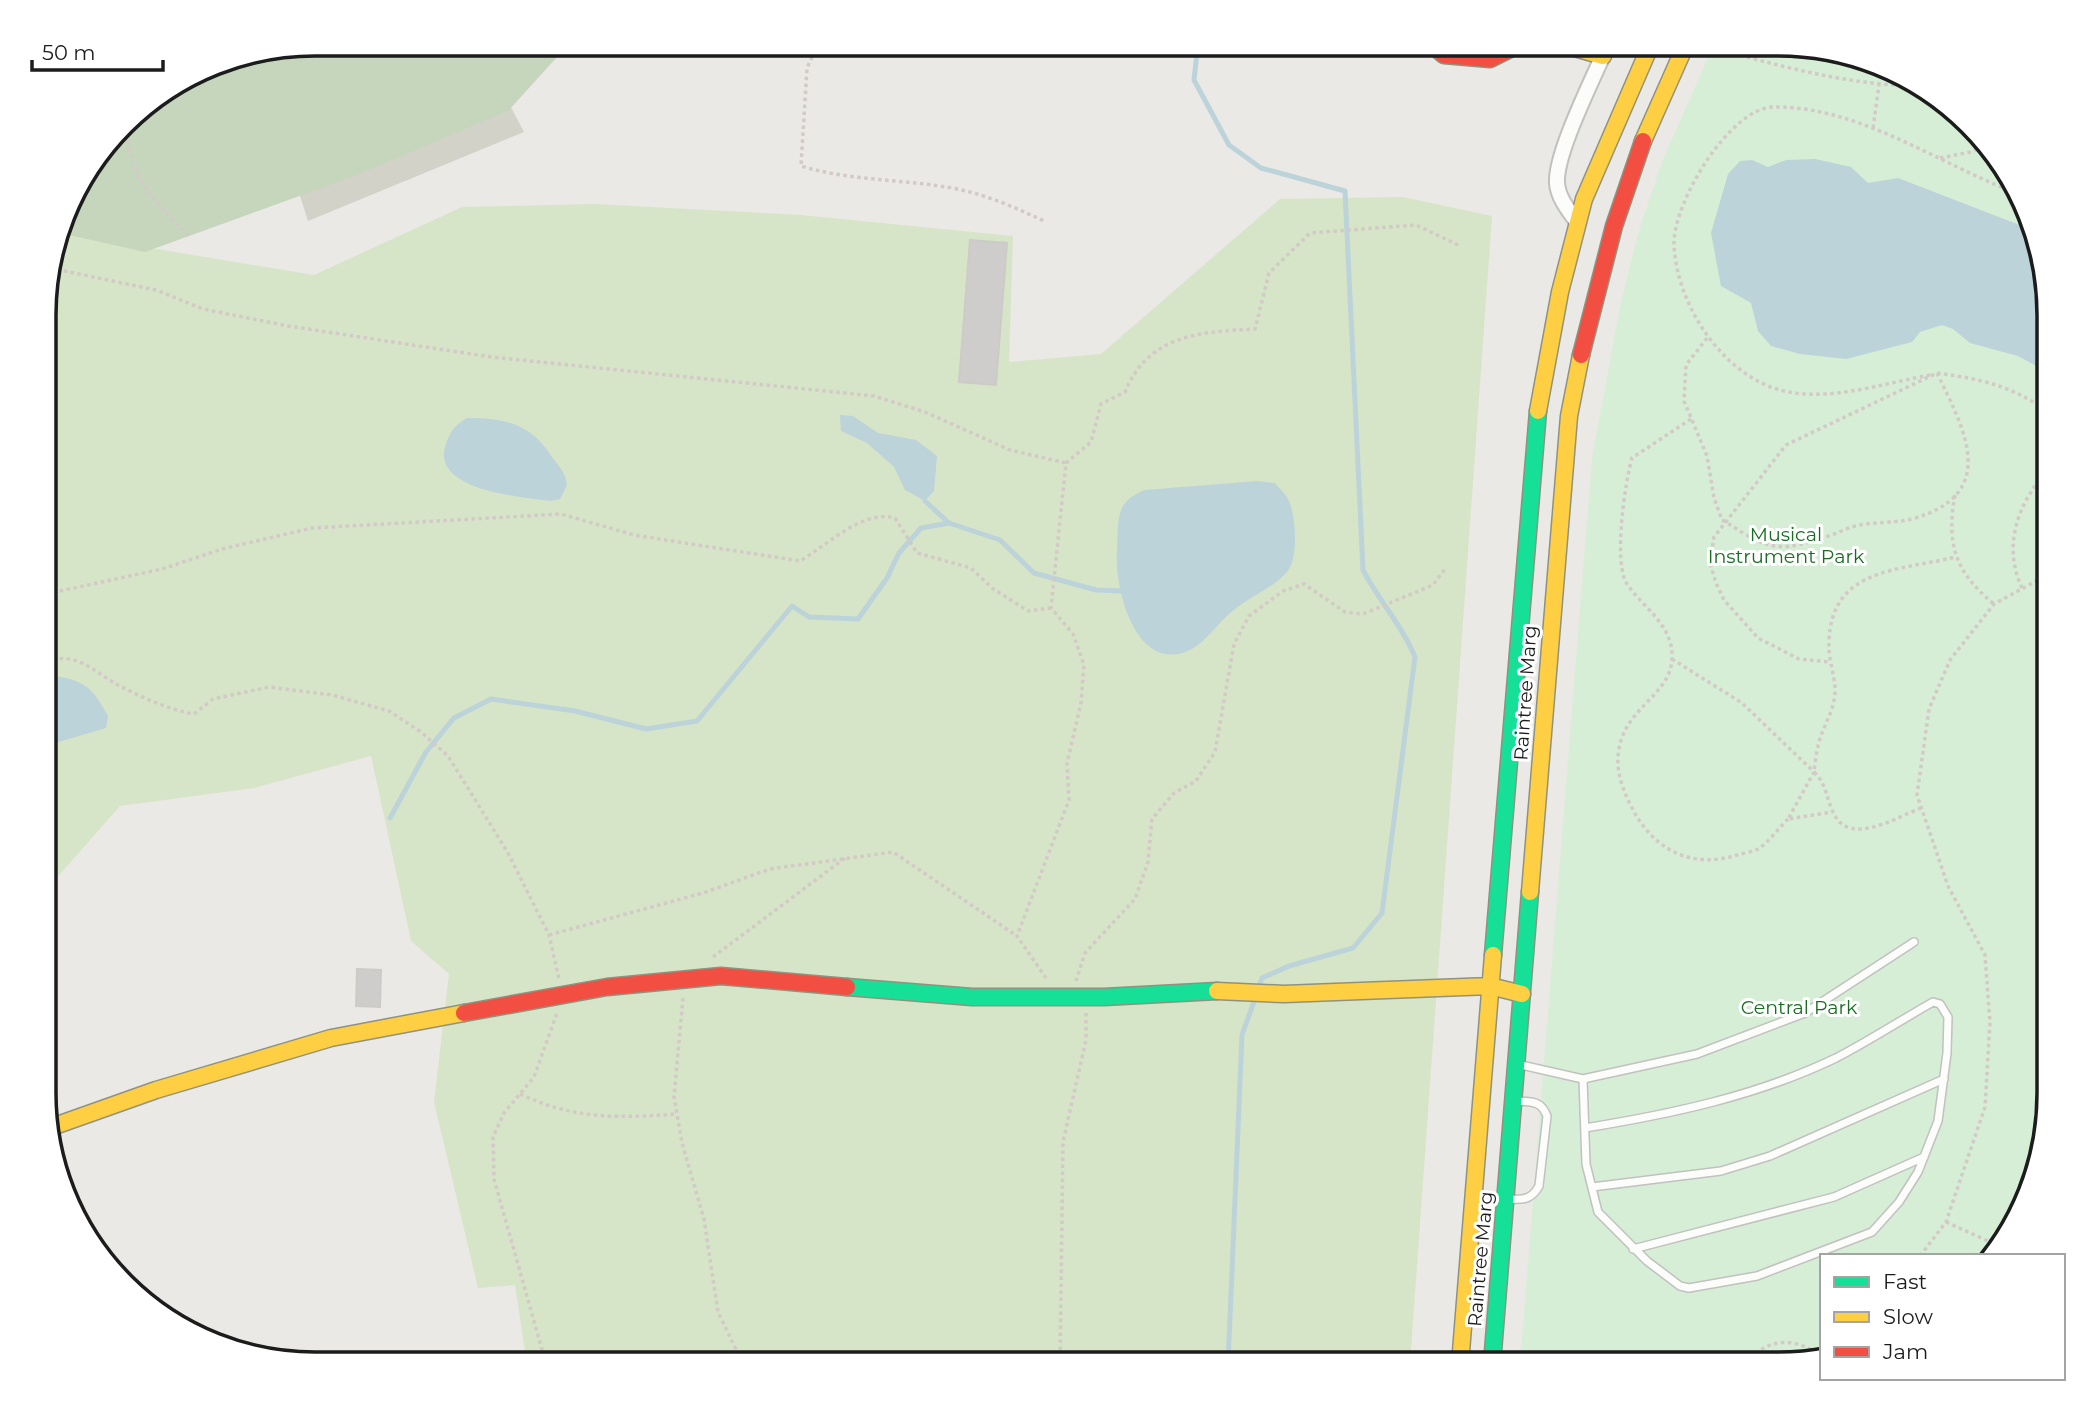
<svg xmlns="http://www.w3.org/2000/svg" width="2093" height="1408" font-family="Montserrat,sans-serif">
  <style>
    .construction { fill: #d2d2c8 }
    .grass { fill: #d6e5c7 }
    .forest { fill: #c6d6bd }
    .park { fill: #d6eed6 }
    .water { fill: #bcd3da }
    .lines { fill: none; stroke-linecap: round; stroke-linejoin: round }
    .stream { stroke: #bcd3da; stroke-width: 5 }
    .building { fill: #cecdcb; stroke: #cdcbc7; stroke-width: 2 }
    .lane-casing { stroke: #c1c1bf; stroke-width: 10 }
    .street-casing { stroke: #c1c1bf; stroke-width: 18 }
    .fast-casing { stroke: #90927f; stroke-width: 19 }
    .slow-casing { stroke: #90927f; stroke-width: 19 }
    .jam-casing { stroke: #90927f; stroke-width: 19 }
    .path { stroke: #d3c9c7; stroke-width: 3.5; stroke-dasharray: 3.5 3.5; stroke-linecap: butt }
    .lane { stroke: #fcfcfb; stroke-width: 7 }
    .street { stroke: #fcfcfb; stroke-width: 14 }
    .fast { stroke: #16e098; stroke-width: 16 }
    .slow { stroke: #ffcf43; stroke-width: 16 }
    .jam { stroke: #f24e42; stroke-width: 16 }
    .labels { text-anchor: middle; stroke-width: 6; stroke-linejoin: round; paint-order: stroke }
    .park-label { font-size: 19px; fill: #186d22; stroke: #fff }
    .street-label { font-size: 19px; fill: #1c1c1c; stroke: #fff }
    .rim { fill: none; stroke: #1c1c1c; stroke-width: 3.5 }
  </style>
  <rect width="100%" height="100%" fill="#eae9e5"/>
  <path class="construction" d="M478,44L524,132L308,221L265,87Z"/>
  <path class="grass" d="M1403,197L1492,216L1410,1364H527L515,1285L478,1288L434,1102L449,974L411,941L371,756L254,788L120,806L46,890V280L60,233L314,275L462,207L595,204L801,215L1013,236L1009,362L1101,354L1280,199Z"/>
  <path class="forest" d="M315,44H569L508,111L357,175L145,252L60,233L72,195L136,111L212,64Z"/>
  <path class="park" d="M1714,44H1795L1865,58L1943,100L2021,195L2049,298V1110L2035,1180L1994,1256H1822V1354L1778,1364H1520L1592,458L1620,307L1638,234L1662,162Z"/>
  <path class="water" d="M1815,159L1851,167L1868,183L1898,178L2030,229L2049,298V373L2018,356L1970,343L1953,329L1942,325L1920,332L1912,342L1846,359L1800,354L1771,346L1758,331L1751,303L1721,286L1711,233L1728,174L1740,161L1752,160L1768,167L1786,160Z
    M840,415L853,416L878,433L916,440L937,456L934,491L925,501L905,490L894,467L867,443L841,431Z
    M467,418C506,418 531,424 552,457C560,468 565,471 567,485L560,499L550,501C523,497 433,491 445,447C449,432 455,425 467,418Z
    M1257,481L1275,483C1279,488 1285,493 1288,499C1296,515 1299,558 1287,572C1273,588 1251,596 1235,609C1219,621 1209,639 1192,649C1137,677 1114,590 1117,551C1119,522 1113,502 1145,490Z
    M55,676C87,681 93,689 108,716L106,728L55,743L46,749V682Z"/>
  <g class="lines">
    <path class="stream" d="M1198,44L1194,80L1229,145L1261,168L1345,191L1363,570C1379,601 1402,625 1415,657L1382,913L1353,948L1289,966L1262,978L1259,987
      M949,523L1000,540L1034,573L1096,590L1121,591
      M390,818L426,752L454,718L491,699L575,711L646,729L697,721L792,606L809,617L858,619L887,578L899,553L921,528L949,523L925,501
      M1228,1364L1242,1035L1256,996"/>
  </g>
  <path class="building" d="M970,240L1007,243L996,385L959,382Z
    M357,969L381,970L380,1007L356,1006Z"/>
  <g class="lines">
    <defs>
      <path id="lane" d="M1521,1065L1583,1079L1586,1164L1598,1212L1647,1261L1680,1286L1689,1288L1757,1276L1872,1232L1899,1202L1918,1172L1938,1121L1947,1053L1948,1017L1940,1004L1933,1002C1901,1020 1869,1041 1836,1058C1757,1096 1671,1114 1585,1128
        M1583,1079L1697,1054L1805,1013L1914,942
        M1592,1187L1721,1171L1770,1156L1944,1079
        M1510,1199C1524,1200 1532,1199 1539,1186L1547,1116C1541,1101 1533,1102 1518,1101
        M1633,1249L1834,1197L1924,1157"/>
      <path id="street" d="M1577,222C1569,211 1558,198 1557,183C1555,153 1595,75 1608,44"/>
      <path id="fast" d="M1493,955L1538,411
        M847,987L972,997H1104L1217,991
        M1492,1364L1530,892"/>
      <path id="slow" d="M1561,44L1603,56
        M1643,141L1686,44
        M1538,411L1560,292L1584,199L1651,44
        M1530,892L1569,416L1581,355
        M1217,991L1284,994L1490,986L1522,994
        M46,1129L156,1090L331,1038L464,1013
        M1460,1364L1493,955"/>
      <path id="jam" d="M1431,44L1444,55L1490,59L1520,44
        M1581,355L1614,226L1643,141
        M464,1013L607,987L721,976L847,987"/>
    </defs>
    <use href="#lane" class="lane-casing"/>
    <use href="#street" class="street-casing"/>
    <use href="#fast" class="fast-casing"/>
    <use href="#slow" class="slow-casing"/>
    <use href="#jam" class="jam-casing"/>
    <path class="path" d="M818,44L807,68L801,166C850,181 902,179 952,188C985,194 1014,207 1044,221
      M1747,57C1803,72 1859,85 1917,86
      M124,127C133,182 152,198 189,236
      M1873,128L1879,85
      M1940,158L1971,152L1982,147
      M50,268L156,290L203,309L288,326L491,357L874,396L925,412L1010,450L1066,463
      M1707,338L1686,365L1684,401L1707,456L1714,498L1722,520L1726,522C1772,553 1782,552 1834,534C1842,531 1850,527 1859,525C1876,522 1895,523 1912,519C2001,494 1964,429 1937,373L1786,445L1714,537L1710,563L1716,583L1724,600L1758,638L1799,659L1830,662
      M1937,373C1981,379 2014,386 2049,413
      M1930,375C1885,383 1829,402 1784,391C1723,377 1676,304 1674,244C1673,203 1730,107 1774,107C1860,106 1942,166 2021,195
      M1691,419L1632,458C1625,482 1613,563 1627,584C1643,608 1674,625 1672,659C1670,698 1620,708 1618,758C1617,773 1623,790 1630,804C1651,848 1689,870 1737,855C1743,853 1752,852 1758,849C1769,842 1779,828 1788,819
      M1955,495C1946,544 1955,572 1994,604
      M2022,588C2002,545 2018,502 2049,469
      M46,594L162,569L222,549L312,528L561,514L634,535L800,561C826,546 863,509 895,518L917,553L971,568L992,588L1028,611L1051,608
      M1672,659L1742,703L1814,772L1788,819L1832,812
      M46,662C74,650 94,671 116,684C141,697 167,709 194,714L213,699L269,687L332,695L389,711L421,732L448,756L508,853L549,935L559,979
      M1921,808C1897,817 1848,848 1833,812C1826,797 1827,785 1814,772C1815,764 1816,754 1818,746C1822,726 1835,712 1835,690C1835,675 1828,659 1829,643C1830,567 1900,571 1955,557
      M549,935L703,893L770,869L893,852L1017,936
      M713,957L845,858
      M1046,978L1017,936L1069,800L1067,763L1081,703L1084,665L1073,634L1051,608L1066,463L1091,442L1101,404L1125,392C1149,334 1200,332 1255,329L1269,273L1310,233L1416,225L1458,245
      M1076,981L1085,953L1135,899L1148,862L1152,819L1174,793L1196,781L1215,752L1234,644L1249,616L1283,591L1304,584L1345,612L1363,614L1433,585L1445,569
      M683,998L674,1097L682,1143L704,1219L718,1312L743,1364
      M520,1094C575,1120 618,1118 677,1114
      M1946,1222L1988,1241H2002
      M1920,1256L1946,1222L1985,1107L1990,1022L1985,955L1948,886L1917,795L1929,709L1950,660L1994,604L2049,574
      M546,1364L494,1179L493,1137L504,1113L534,1077L557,1013
      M1060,1364L1063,1142L1086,1040V1013
      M1746,1364C1766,1338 1794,1336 1819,1355"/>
    <use href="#lane" class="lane"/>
    <use href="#street" class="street"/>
    <use href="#fast" class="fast"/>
    <use href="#slow" class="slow"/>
    <use href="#jam" class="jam"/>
  </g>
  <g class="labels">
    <g class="park-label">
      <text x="1786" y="541">Musical<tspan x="1786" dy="22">Instrument Park</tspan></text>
      <text x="1799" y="1014">Central Park</text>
    </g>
    <g class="street-label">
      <text transform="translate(1525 693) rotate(-86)" y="7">Raintree Marg</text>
      <text transform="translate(1480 1259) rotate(-85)" y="7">Raintree Marg</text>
    </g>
  </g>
  <path d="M0 0H2093V1408H0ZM315 56H1778A259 259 0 0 1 2037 315V1093A259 259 0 0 1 1778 1352H315A259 259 0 0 1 56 1093V315A259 259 0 0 1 315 56Z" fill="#fff" fill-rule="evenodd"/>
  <path class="rim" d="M315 56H1778A259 259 0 0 1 2037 315V1093A259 259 0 0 1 1778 1352H315A259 259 0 0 1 56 1093V315A259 259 0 0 1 315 56Z"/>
  <rect x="1820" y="1254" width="245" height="126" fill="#ffffff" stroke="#a4a4a4" stroke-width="2"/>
  <rect x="1834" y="1277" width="35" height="10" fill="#16e098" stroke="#a4a4a4" stroke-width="2"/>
  <text x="1883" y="1289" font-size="21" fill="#1c1c1c">Fast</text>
  <rect x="1834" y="1312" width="35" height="10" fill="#ffcf43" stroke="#a4a4a4" stroke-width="2"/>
  <text x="1883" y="1324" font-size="21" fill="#1c1c1c">Slow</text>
  <rect x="1834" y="1347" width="35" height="10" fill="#f24e42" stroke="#a4a4a4" stroke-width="2"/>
  <text x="1883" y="1359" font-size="21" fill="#1c1c1c">Jam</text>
  <path d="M32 60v10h131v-10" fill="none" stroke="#1c1c1c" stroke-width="3.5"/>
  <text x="42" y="60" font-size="21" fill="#1c1c1c" stroke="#ffffff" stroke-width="5" paint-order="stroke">50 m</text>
</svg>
